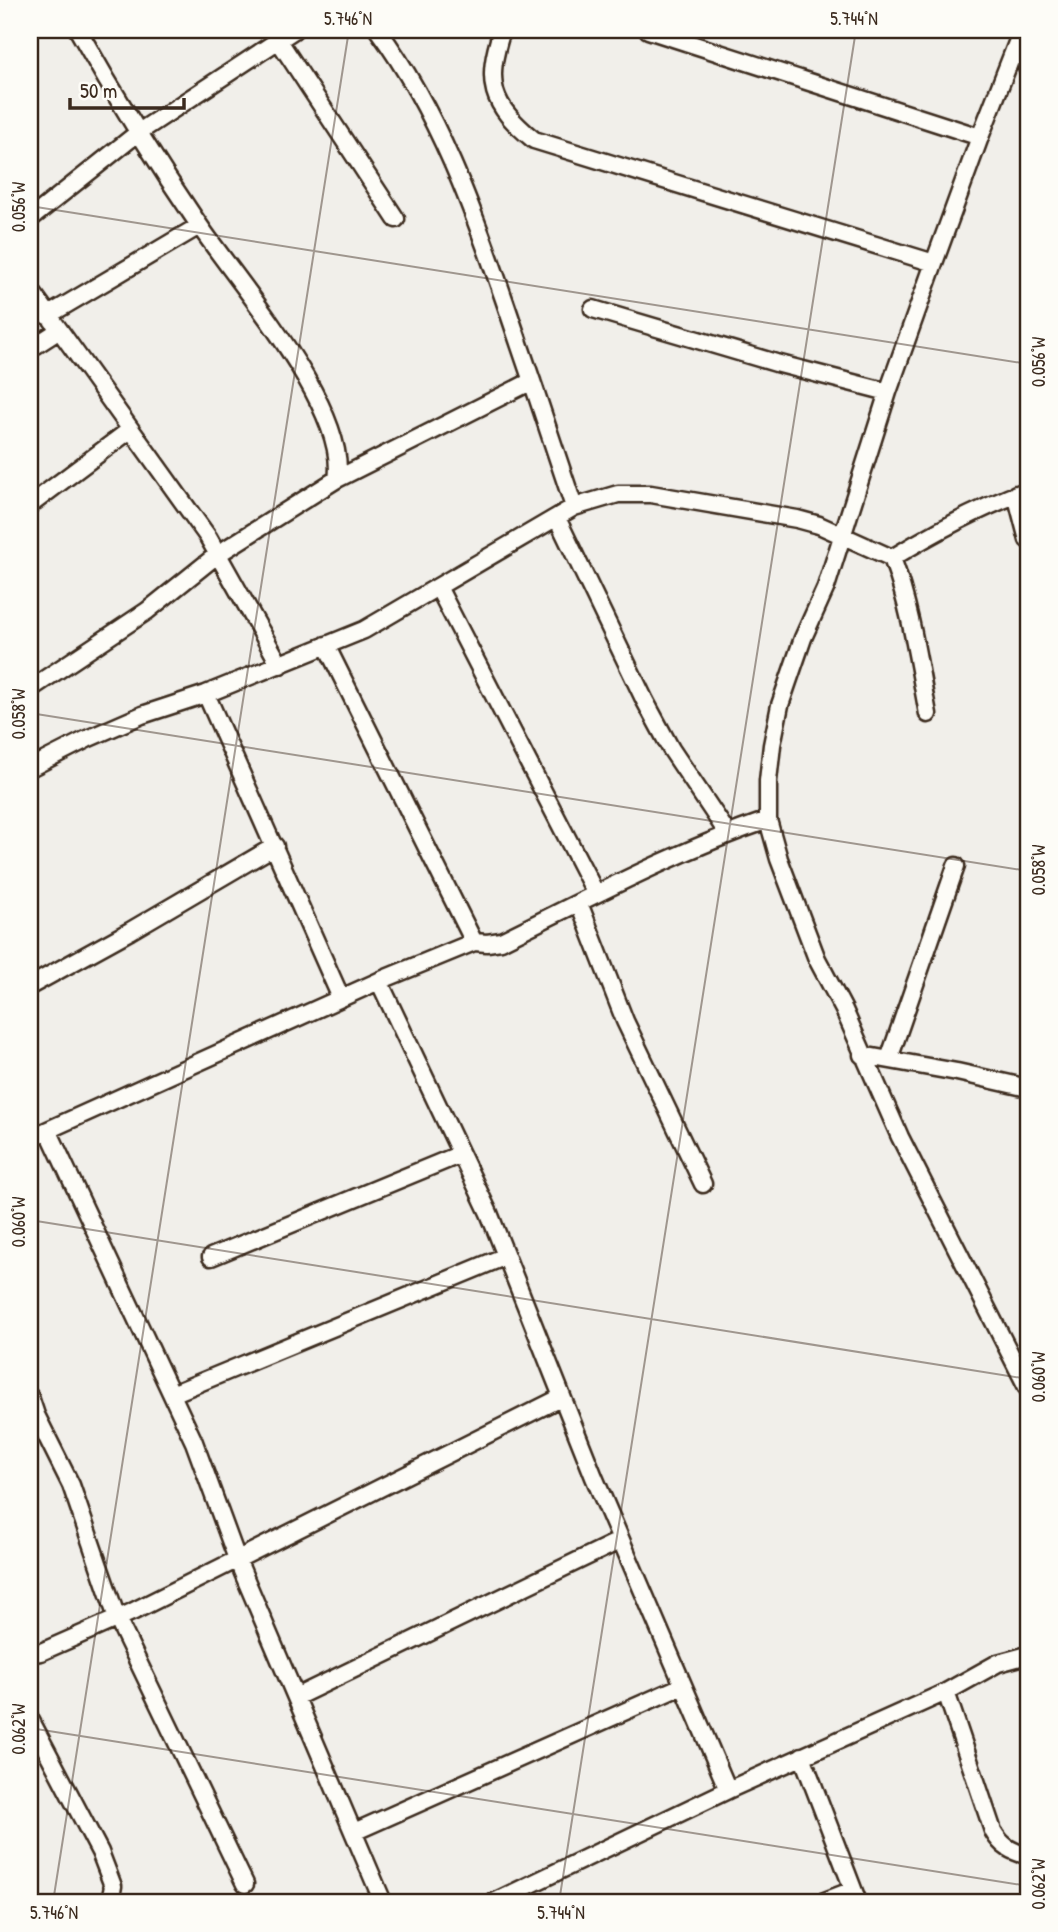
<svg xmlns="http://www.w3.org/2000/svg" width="1058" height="1932" font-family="'Patrick Hand',sans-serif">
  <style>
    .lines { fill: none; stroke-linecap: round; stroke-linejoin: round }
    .street-casing { stroke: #3b2a1e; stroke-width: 21 }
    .street { stroke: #fdfcf7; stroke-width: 16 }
    .ticks { fill: none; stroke: #3b2a1e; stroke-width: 2; stroke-opacity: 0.45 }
    .neatline { fill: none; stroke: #3b2a1e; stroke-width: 2.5 }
    .ticks-label { font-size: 18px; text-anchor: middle; fill: #3b2a1e }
  </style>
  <rect width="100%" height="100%" fill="#f1efea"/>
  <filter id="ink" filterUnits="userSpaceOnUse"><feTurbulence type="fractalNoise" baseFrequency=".0143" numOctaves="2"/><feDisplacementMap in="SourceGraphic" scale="14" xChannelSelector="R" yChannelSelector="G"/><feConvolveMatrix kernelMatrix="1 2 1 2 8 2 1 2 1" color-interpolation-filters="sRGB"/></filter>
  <g filter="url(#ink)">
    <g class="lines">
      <defs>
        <path id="street" d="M78,30C115,96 156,162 199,225C238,283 349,409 337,479
          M378,30C438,112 473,209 506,305C529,372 552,440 574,507
          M502,30C485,83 490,104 534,140L934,263
          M648,30L980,137
          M1022,30L980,137L934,263L888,392L826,587L803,638L780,705L772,745L768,781V820L779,859L817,959L844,1010L900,1137L1028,1389
          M1019,39L1028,70
          M279,41L396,219
          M30,219L139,132L294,30
          M30,289L208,537L280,665
          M593,309L776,363L888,392
          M47,316L199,226
          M30,349L58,331
          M1016,494L1028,540
          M30,505L130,430
          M557,518L645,701L671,749L728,834
          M892,558C911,609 918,661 928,714
          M438,587L596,894
          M326,645L474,942
          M30,689L147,611L218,554L337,479L532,381
          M206,694L341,998
          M30,768L87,739L142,715L206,694L364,630L574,507L618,494H651L797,519L819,525L892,558C936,531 979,508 1028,490
          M579,903L625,1021L703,1184
          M379,981L489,1213L594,1477L728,1790
          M30,986L130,931L275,846
          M862,1055L957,1072L1028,1088
          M889,1059L956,866
          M48,1130L194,1442L237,1559L383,1902
          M30,1138L379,981L474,942L487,943L501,941C589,898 676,851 768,820
          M211,1257L461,1154
          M172,1394L506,1256
          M30,1397L36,1415L71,1485L117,1618L245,1884
          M30,1654L41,1652L132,1612L562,1397
          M946,1692L993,1831C1002,1847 1011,1851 1028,1856
          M296,1697L621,1540
          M30,1719L100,1852L113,1886L110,1902
          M802,1756L858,1902
          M354,1832L682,1686
          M494,1902L728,1790L946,1692L998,1663L1028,1655
          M822,1902L853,1890"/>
      </defs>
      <use href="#street" class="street-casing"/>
      <use href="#street" class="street"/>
    </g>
  </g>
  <path class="ticks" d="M30,206L1028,364M30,713L1028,871M30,1220L1028,1379M30,1728L1028,1886M53,1902L349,30M559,1902L856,30"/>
  <rect width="1058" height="1932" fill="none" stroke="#fdfcf7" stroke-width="77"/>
  <path d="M70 98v10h114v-10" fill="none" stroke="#3b2a1e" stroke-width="3.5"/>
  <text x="80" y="98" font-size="21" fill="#3b2a1e" stroke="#fdfcf7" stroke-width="5" paint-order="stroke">50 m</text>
  <rect x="38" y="38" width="982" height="1856" class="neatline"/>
  <g class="ticks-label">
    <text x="348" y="25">5.746°N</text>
    <text x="854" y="25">5.744°N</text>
    <text transform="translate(19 207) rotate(-90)" y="6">0.056°W</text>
    <text transform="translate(1039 362) rotate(-90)" y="6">0.056°W</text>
    <text transform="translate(19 714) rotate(-90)" y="6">0.058°W</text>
    <text transform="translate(1039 870) rotate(-90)" y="6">0.058°W</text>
    <text transform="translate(19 1222) rotate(-90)" y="6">0.060°W</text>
    <text transform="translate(1039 1377) rotate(-90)" y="6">0.060°W</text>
    <text transform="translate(19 1729) rotate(-90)" y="6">0.062°W</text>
    <text transform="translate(1039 1884) rotate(-90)" y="6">0.062°W</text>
    <text x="54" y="1919">5.746°N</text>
    <text x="561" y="1919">5.744°N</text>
  </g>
</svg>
